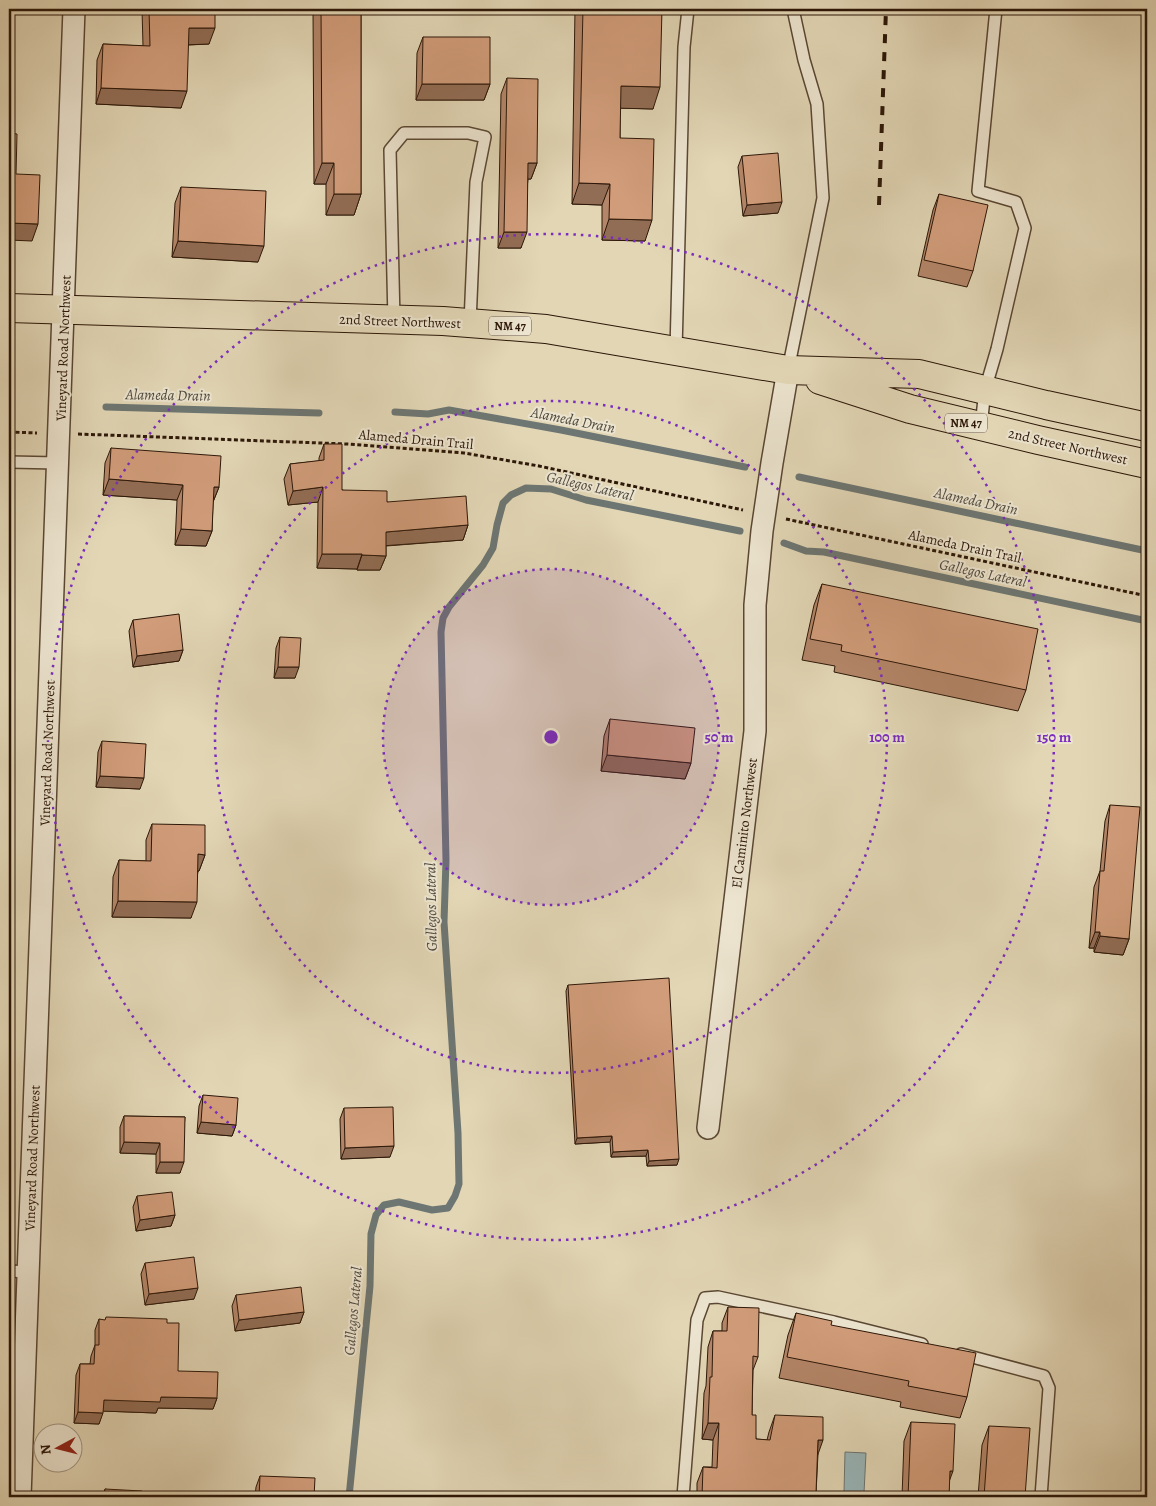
<svg xmlns="http://www.w3.org/2000/svg" width="1156" height="1506" font-family="Alegreya,serif">
  <style>
    .water { fill: #99b6b9; stroke: #6d7672 }
    .lines { fill: none; stroke-linecap: round; stroke-linejoin: round }
    .stream { stroke: #6d7672; stroke-width: 7 }
    .service-casing { stroke: #5a4733; stroke-width: 14 }
    .minor-casing { stroke: #5a4733; stroke-width: 24 }
    .primary-casing { stroke: #2c1708; stroke-width: 30 }
    .path { stroke: #2c1708; stroke-width: 3; stroke-dasharray: 4 2.5; stroke-linecap: butt }
    .service { stroke: #ece4cf; stroke-width: 11 }
    .minor { stroke: #ece4cf; stroke-width: 21 }
    .primary { stroke: #e2d6b5; stroke-width: 28 }
    .rail { stroke: #2c1708; stroke-width: 4; stroke-dasharray: 9 9; stroke-linecap: butt }
    .wall { fill: #b48669; stroke: #2c1708 }
    .shaded-wall { fill: #926d55; stroke: #2c1708 }
    .building { fill: #d19c7a; stroke: #2c1708 }
    .ring { fill: none; stroke: #7b2cbf; stroke-width: 2.5; stroke-dasharray: 2.5 5 }
    .labels { text-anchor: middle; stroke-width: 4; stroke-linejoin: round; paint-order: stroke }
    .shield { fill: #ece4cf; stroke: #665444; stroke-width: 1 }
    .shield-label { font-size: 12px; font-weight: bold; fill: #2c1708 }
    .street-label { font-size: 14px; fill: #2c1708; stroke: #ece4cf }
    .water-label { font-size: 15px; font-style: italic; fill: #4d473d; stroke: #ece4cf }
    .centre { fill: #7b2cbf; stroke: #ece4cf; stroke-width: 2.5 }
    .ring-label { font-size: 15px; text-anchor: middle; font-weight: bold; fill: #7b2cbf; stroke: #ece4cf; stroke-width: 4; stroke-linejoin: round; paint-order: stroke }
  </style>
  <rect width="100%" height="100%" fill="#e2d6b5"/>
  <filter id="stains"><feTurbulence type="fractalNoise" baseFrequency=".004" numOctaves="4"/><feColorMatrix values="0 0 0 0 .2 0 0 0 0 .09 0 0 0 0 .02 0 0 0 .5 -.17"/></filter>
  <radialGradient id="worn" r=".72"><stop offset=".6" stop-color="#630" stop-opacity="0"/><stop offset="1" stop-color="#630" stop-opacity=".3"/></radialGradient>
  <path class="water" d="M845,1452L866,1453L864,1493L844,1492Z"/>
  <g class="lines">
    <path class="stream" d="M9,399H11
      M106,407L319,413
      M395,412L428,414L449,410L561,430L745,467
      M799,477L1147,551
      M784,543L806,551L824,552L1147,621
      M349,1497L370,1286L371,1234L376,1215L384,1205L399,1202L432,1210L448,1208L455,1196L459,1184L458,1133L444,922L446,860L441,632L443,618L449,607L483,565L493,548L497,525L503,503L511,495L526,488L551,489L586,500L740,531"/>
    <defs>
      <path id="service" d="M394,320L390,150L404,133H468L485,137L476,182L470,323
        M676,350L684,47L688,9
        M788,370L823,198L817,104L804,60L793,9
        M981,426L985,390L997,349L1025,228L1016,202L978,191L996,9
        M9,462L58,463
        M9,1271L28,1272
        M961,1354L1044,1376L1049,1388L1041,1497
        M9,1375L25,1377
        M683,1497L697,1320L705,1298L718,1297L834,1322L922,1344"/>
      <path id="minor" d="M708,1128L755,731V605L762,531L772,463L788,370
        M20,1497L74,9"/>
      <path id="primary" d="M9,308L443,321L546,329L788,370L919,374L1046,405L1147,427
        M820,380L910,409L1038,440L1147,464"/>
    </defs>
    <use href="#service" class="service-casing"/>
    <use href="#minor" class="minor-casing"/>
    <use href="#primary" class="primary-casing"/>
    <path class="path" d="M9,432L37,433
      M78,434L347,444L464,453L539,466L743,510
      M786,519L1147,596"/>
    <use href="#service" class="service"/>
    <use href="#minor" class="minor"/>
    <use href="#primary" class="primary"/>
    <path class="rail" d="M879,205L886,9"/>
  </g>
  <path class="wall" d="M142,9H215L209,44L188,45L181,108L96,104L97,60L103,44L143,46Z
    M313,9H361V194L354,215H326V184H314Z
    M575,9H662L653,109L620,108V138L645,241L602,240V205L572,204Z
    M423,37L490,84L484,100H416L417,53Z
    M507,78L537,163L531,179H528L521,248H498L501,94Z
    M742,156L778,213L743,216L738,167Z
    M181,187L258,262L172,257L175,203Z
    M939,194L973,271L967,287L918,276L933,210Z
    M324,444L342,490L387,502L468,525L463,540L386,546V556L380,570H357V569L317,568L318,502L288,505L284,479L290,464L319,461V458Z
    M111,448L219,487L213,502L212,531L206,546L175,545L177,500L103,495L105,463Z
    M822,584L1026,690L1018,711L834,672L835,666L802,660L814,605Z
    M133,620L183,650L179,661L133,667L129,631Z
    M280,637L295,678H274L276,648Z
    M610,719L691,763L685,779L601,771L604,736Z
    M102,741L140,789L96,787L98,752Z
    M1110,805L1129,939L1123,955L1094,952V948H1089L1094,887L1100,871L1105,821Z
    M152,824L205,855L199,871H198L191,918L112,917L113,877L119,860L146,861V840Z
    M568,985L677,1165L647,1166L646,1156L611,1157L610,1142L575,1144L566,991Z
    M203,1095L236,1125L232,1136L197,1133L199,1106Z
    M344,1108L390,1157L341,1159L340,1119Z
    M124,1116L185,1117L180,1173H156V1154L120,1153V1127Z
    M137,1196L175,1215L171,1226L136,1231L133,1207Z
    M145,1263L194,1299L145,1305L141,1274Z
    M236,1295L304,1312L300,1323L235,1331L232,1306Z
    M728,1307L758,1357L753,1370L752,1415L756,1439L767,1440L769,1432L775,1415L818,1454L816,1493L873,1497H697V1483L703,1467H712L713,1440L702,1439L704,1393L706,1386L708,1347L713,1331H722V1323Z
    M796,1313L967,1397L960,1418L900,1407L901,1402L779,1378L788,1335Z
    M99,1319L178,1371L217,1398L213,1409L158,1408L156,1413L103,1411L99,1424L74,1423L76,1375L80,1364H90L91,1356L95,1345V1330Z
    M911,1422L949,1481V1497H902L904,1441Z
    M989,1426L1025,1497H978L982,1445Z
    M260,1476L314,1497H255L256,1487Z
    M105,1489L142,1497H102Z"/>
  <path class="shaded-wall" d="M189,28H215L209,44L183,45Z
    M422,84H490L484,100H416Z
    M621,86L660,87L653,109L613,108Z
    M101,88L187,91L181,108L96,104Z
    M322,163H334L326,184H314Z
    M528,163H537L531,179H522Z
    M579,183L610,184L602,205L572,204Z
    M334,194H361L354,215H326Z
    M782,202L778,213L743,216L747,205Z
    M609,219L652,220L645,241L602,240Z
    M9,223L38,224L32,241L9,240Z
    M504,232H527L521,248H498Z
    M178,241L264,246L258,262L172,257Z
    M109,479L183,485L177,500L103,495Z
    M214,487H219L213,502H208Z
    M323,487L318,502L288,505L293,491Z
    M468,525L463,540L381,546L386,532Z
    M181,529L212,531L206,546L175,545Z
    M322,554H362L357,569L317,568Z
    M362,555L386,556L380,570H357Z
    M9,601H11L9,608Z
    M183,650L179,661L133,667L137,656Z
    M278,667H299L295,678H274Z
    M607,755L691,763L685,779L601,771Z
    M100,776L144,778L140,789L96,787Z
    M198,854L205,855L199,871H192Z
    M118,901L197,902L191,918L112,917Z
    M1095,932H1100L1094,948H1089Z
    M1100,936L1129,939L1123,955L1094,952Z
    M201,1122L236,1125L232,1136L197,1133Z
    M612,1136L610,1142L575,1144L577,1138Z
    M124,1142L160,1143L156,1154L120,1153Z
    M394,1146L390,1157L341,1159L345,1148Z
    M648,1150L646,1156L611,1157L613,1152Z
    M679,1159L677,1165L647,1166L649,1161Z
    M160,1162H184L180,1173H156Z
    M175,1215L171,1226L136,1231L140,1220Z
    M198,1288L194,1299L145,1305L149,1294Z
    M304,1312L300,1323L235,1331L239,1320Z
    M161,1397L217,1398L213,1409L158,1408L156,1413L100,1411L104,1400Z
    M78,1412L103,1413L99,1424L74,1423Z
    M708,1423H719L713,1440L702,1439Z
    M818,1440H823L817,1457Z
    M950,1471H953L946,1490Z"/>
  <path class="building" d="M149,9H215V28H189L187,91L101,88L103,44L150,46Z
    M321,9H361V194H334V163H322Z
    M583,9H662L660,87L621,86L620,138L654,139L652,220L609,219L610,184L579,183Z
    M423,37H490V84H422Z
    M507,78L538,79L537,163H528L527,232H504Z
    M9,133L17,134L16,174L40,175L38,224L9,223Z
    M778,153L782,202L747,205L742,156Z
    M181,187L266,191L264,246L178,241Z
    M939,194L988,205L973,271L924,260Z
    M324,444H342V490L387,491V502L466,496L468,525L386,532V556L362,555V554H322L323,487L293,491L290,464L324,460Z
    M111,448L221,456L219,487H214L212,531L181,529L183,485L109,479Z
    M9,554H11V601H9Z
    M822,584L1038,629L1026,690L841,651L842,645L810,639Z
    M179,614L183,650L137,656L133,620Z
    M280,637L301,638L299,667H278Z
    M610,719L695,728L691,763L607,755Z
    M102,741L146,744L144,778L100,776Z
    M1110,805L1140,807L1129,939L1100,936V932H1095L1100,871H1104Z
    M152,824L205,825V855L198,854L197,902L118,901L119,860L151,861Z
    M669,978L679,1159L649,1161L648,1150L613,1152L612,1136L577,1138L568,985Z
    M203,1095L238,1098L236,1125L201,1122Z
    M393,1107L394,1146L345,1148L344,1108Z
    M124,1116L185,1117L184,1162H160V1143L124,1142Z
    M172,1192L175,1215L140,1220L137,1196Z
    M194,1257L198,1288L149,1294L145,1263Z
    M301,1287L304,1312L239,1320L236,1295Z
    M728,1307L759,1308L758,1357L753,1356L752,1415H756V1439L770,1440L775,1415L823,1417V1440H818L816,1493H873V1497H702L703,1467L717,1468L719,1423H708L710,1377H712L713,1331H727Z
    M796,1313L832,1321L831,1325L976,1353L967,1397L908,1386L909,1381L787,1357Z
    M106,1317L167,1319V1323H179L178,1371L218,1372L217,1398L161,1397L160,1402L104,1400L103,1413L78,1412L80,1364H94L95,1345H99V1319L105,1320Z
    M911,1422L955,1424L953,1471H950L949,1497H908Z
    M989,1426L1030,1428L1025,1497H984Z
    M260,1476L315,1478L314,1497H259Z
    M105,1489L142,1491V1497H104Z"/>
  <circle cx="551" cy="737" r="168" fill="#7b2cbf" fill-opacity=".12"/>
  <g class="ring">
    <circle cx="551" cy="737" r="168"/>
    <circle cx="551" cy="737" r="336"/>
    <circle cx="551" cy="737" r="503"/>
  </g>
  <g class="labels">
    <g class="shield">
      <rect x="489" y="316.5" width="42" height="19" rx="4"/>
      <rect x="945" y="413.5" width="42" height="19" rx="4"/>
    </g>
    <g class="shield-label">
      <text x="510" y="330">NM 47</text>
      <text x="966" y="427">NM 47</text>
    </g>
    <g class="street-label">
      <text transform="translate(400 321) rotate(2)" y="5">2nd Street Northwest</text>
      <text transform="translate(63 348) rotate(-88)" y="5">Vineyard Road Northwest</text>
      <text transform="translate(416 439) rotate(5)" y="5">Alameda Drain Trail</text>
      <text transform="translate(1068 446) rotate(13)" y="5">2nd Street Northwest</text>
      <text transform="translate(965 546) rotate(12)" y="5">Alameda Drain Trail</text>
      <text transform="translate(47 753) rotate(-88)" y="5">Vineyard Road Northwest</text>
      <text transform="translate(744 823) rotate(-83)" y="5">El Caminito Northwest</text>
      <text transform="translate(32 1158) rotate(-88)" y="5">Vineyard Road Northwest</text>
    </g>
    <g class="water-label">
      <text transform="translate(168 395) rotate(1)" y="5">Alameda Drain</text>
      <text transform="translate(573 420) rotate(11)" y="5">Alameda Drain</text>
      <text transform="translate(590 486) rotate(13)" y="5">Gallegos Lateral</text>
      <text transform="translate(976 501) rotate(12)" y="5">Alameda Drain</text>
      <text transform="translate(983 573) rotate(12)" y="5">Gallegos Lateral</text>
      <text transform="translate(431 907) rotate(-91)" y="5">Gallegos Lateral</text>
      <text transform="translate(353 1311) rotate(-85)" y="5">Gallegos Lateral</text>
    </g>
  </g>
  <circle cx="551" cy="737" r="8" class="centre"/>
  <g class="ring-label">
    <text x="719" y="742">50 m</text>
    <text x="887" y="742">100 m</text>
    <text x="1054" y="742">150 m</text>
  </g>
  <rect width="1156" height="1506" fill="none" stroke="#e2d6b5" stroke-width="30"/>
  <rect x="10" y="10" width="1136" height="1486" fill="none" stroke="#2c1708" stroke-width="2.5"/>
  <rect x="15" y="15" width="1126" height="1476" fill="none" stroke="#2c1708"/>
  <g transform="translate(58 1448) rotate(263)"><circle r="24" fill="#ece4cf" stroke="#9f927f"/>
  <path d="M0-4L9 19L0 12L-9 19Z" fill="#8f2418"/>
  <text y="-8" font-size="14" font-weight="bold" text-anchor="middle" fill="#2c1708">N</text>
  </g>
  <rect width="100%" height="100%" filter="url(#stains)"/>
  <rect width="100%" height="100%" fill="url(#worn)"/>
</svg>
